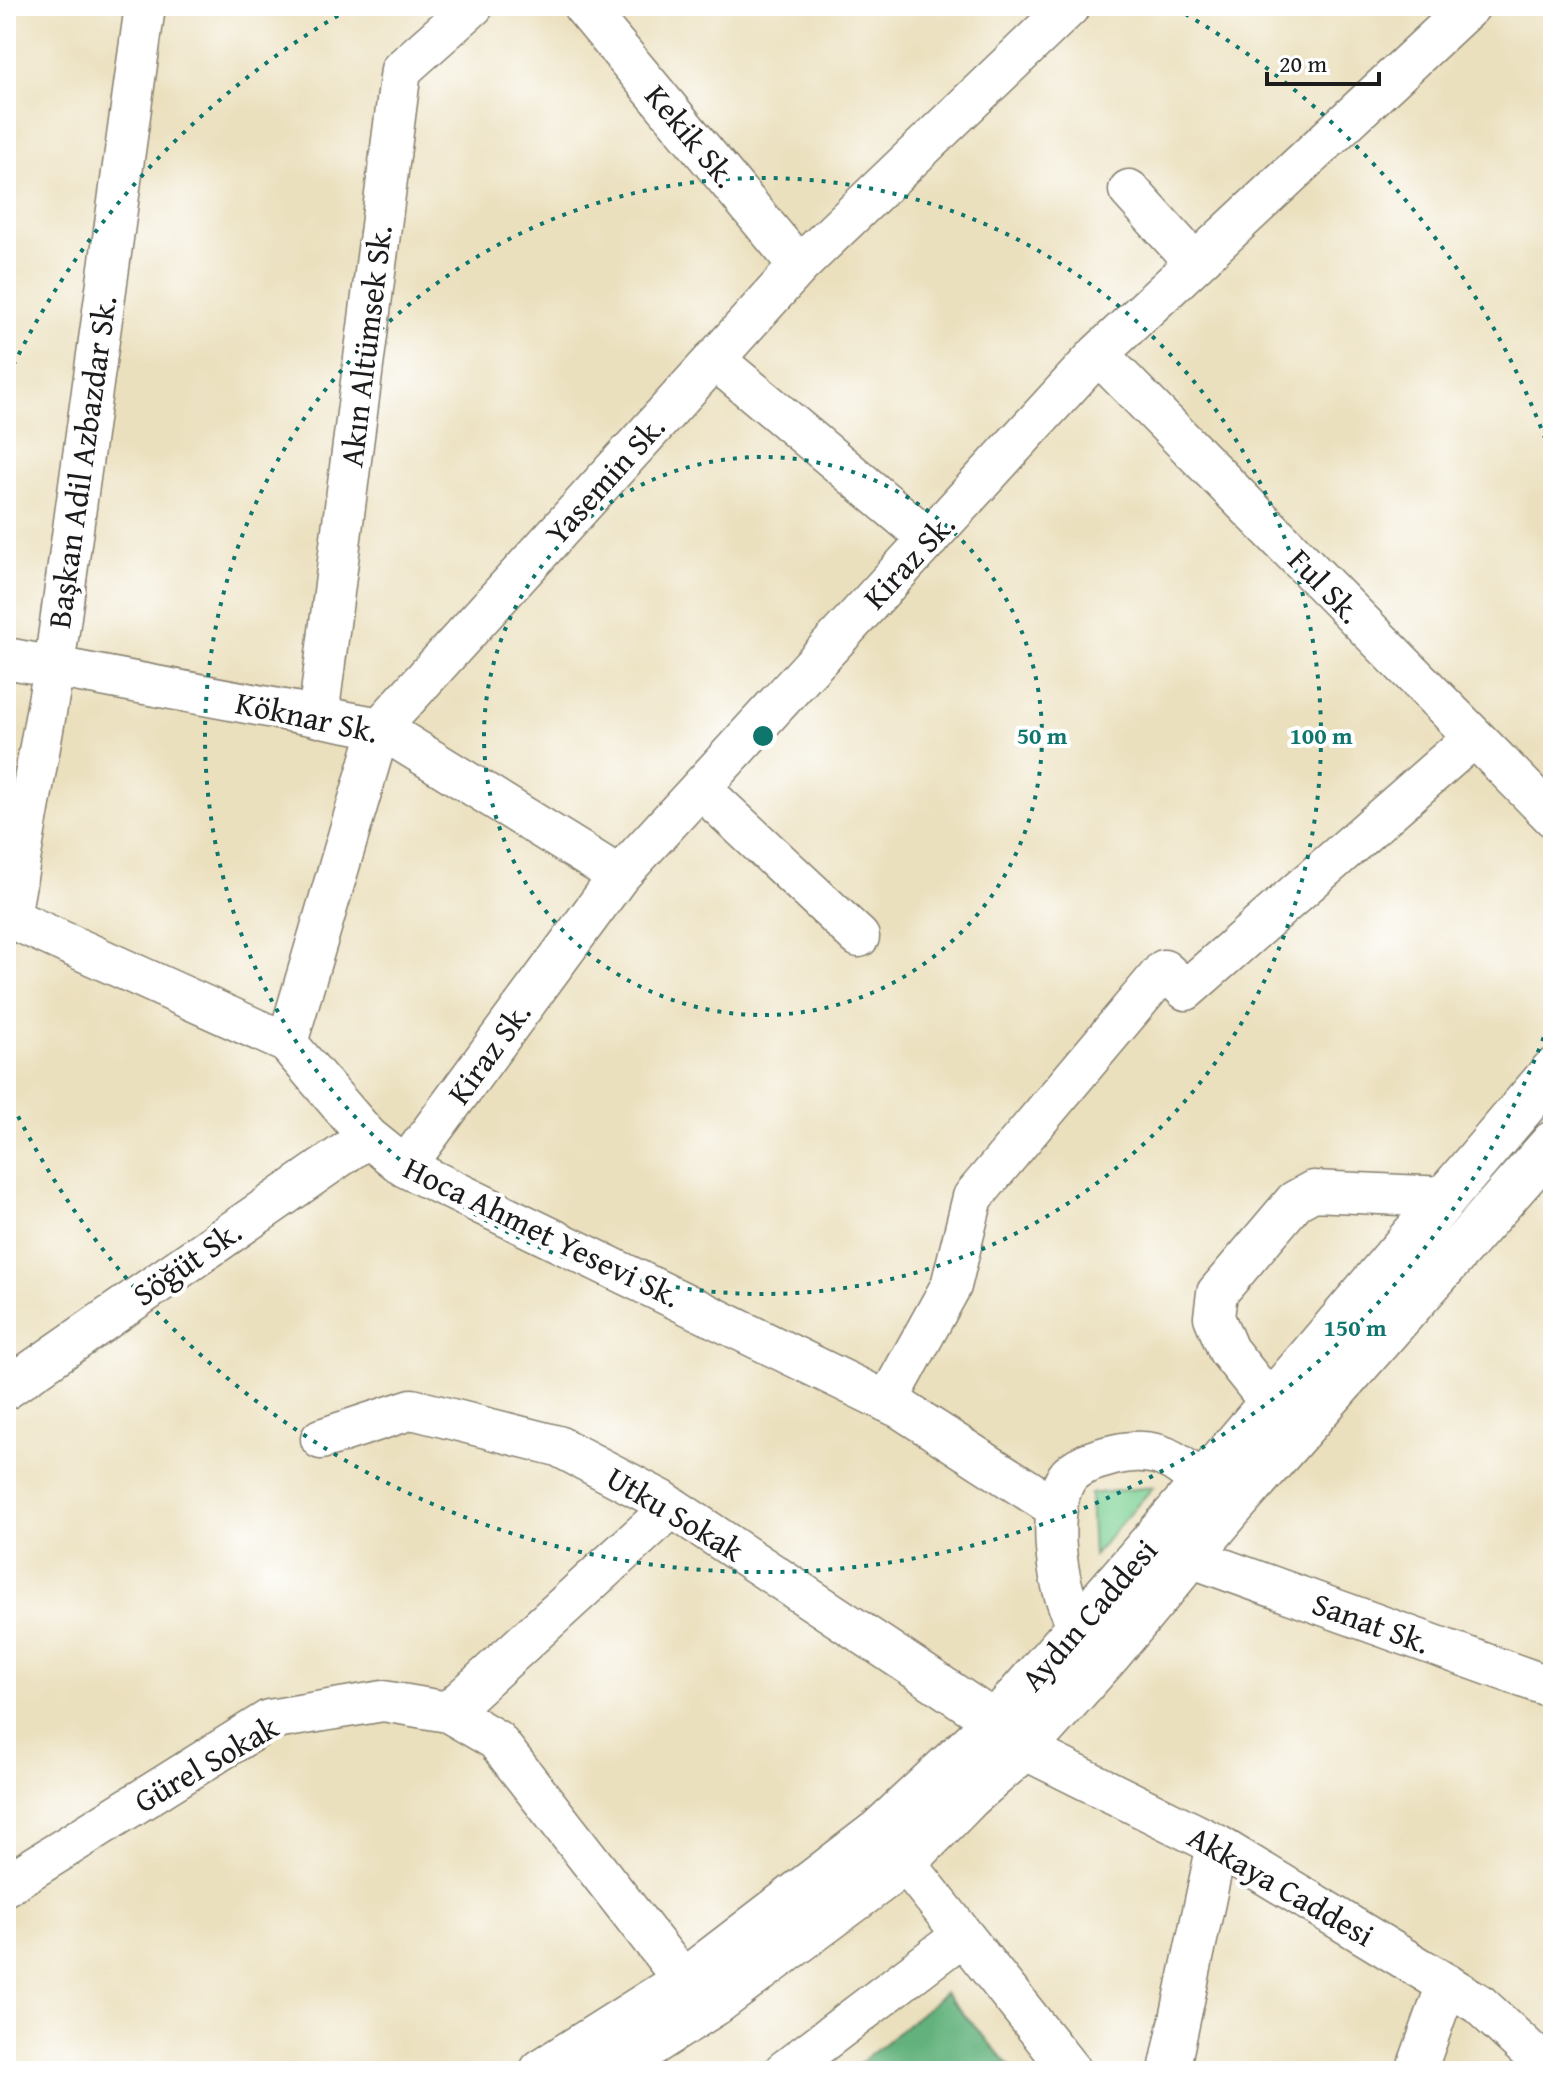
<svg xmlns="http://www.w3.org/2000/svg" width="1559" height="2077" font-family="'Gentium Book Plus',serif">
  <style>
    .green { fill: #7bd093; stroke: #4c7658; stroke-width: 2 }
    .forest { fill: #64b27d; stroke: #40674c; stroke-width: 2 }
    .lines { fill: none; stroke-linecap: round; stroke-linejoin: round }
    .minor-casing { stroke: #847e6d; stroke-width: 43 }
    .major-casing { stroke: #847e6d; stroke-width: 47 }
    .minor { stroke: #fff; stroke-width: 40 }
    .major { stroke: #fff; stroke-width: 44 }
    .ring { fill: none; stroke: #0f766e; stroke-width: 4; stroke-dasharray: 4 8 }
    .labels { text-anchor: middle; stroke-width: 8; stroke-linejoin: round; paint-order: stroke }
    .street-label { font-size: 32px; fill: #1c1c1c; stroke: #fff }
    .centre { fill: #0f766e; stroke: #fff; stroke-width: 4 }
    .ring-label { font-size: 24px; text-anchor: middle; font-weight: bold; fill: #0f766e; stroke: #fff; stroke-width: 8; stroke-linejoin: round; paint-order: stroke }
  </style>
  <rect width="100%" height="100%" fill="#fff"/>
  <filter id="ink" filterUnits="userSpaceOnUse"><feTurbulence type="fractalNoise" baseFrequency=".0125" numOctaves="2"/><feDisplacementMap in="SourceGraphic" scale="16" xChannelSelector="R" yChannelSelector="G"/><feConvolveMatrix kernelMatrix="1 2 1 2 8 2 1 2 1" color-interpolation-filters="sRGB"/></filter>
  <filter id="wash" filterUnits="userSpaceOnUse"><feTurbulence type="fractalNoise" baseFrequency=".006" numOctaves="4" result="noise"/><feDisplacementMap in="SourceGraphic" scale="32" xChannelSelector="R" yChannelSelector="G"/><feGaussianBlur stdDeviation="1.8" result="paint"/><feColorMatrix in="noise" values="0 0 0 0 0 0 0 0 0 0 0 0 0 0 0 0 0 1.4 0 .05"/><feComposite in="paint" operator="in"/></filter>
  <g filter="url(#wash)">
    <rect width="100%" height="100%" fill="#ebe0be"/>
    <path class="green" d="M1153,1487L1093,1556L1090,1494Z"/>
    <path class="forest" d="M945,1993L1014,2071H851Z"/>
  </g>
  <g filter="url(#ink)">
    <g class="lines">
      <defs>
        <path id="minor" d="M583,6L799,266
          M1129,190L1195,263
          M1098,354L1553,817
          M714,359L929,539
          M6,658L380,728L619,876
          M318,717L401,70L473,6
          M700,788L859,937
          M6,916L287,1043L368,1137L405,1167L900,1408L1056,1508
          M10,917L54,667L145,6
          M287,1043L380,728L799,266L1070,6
          M405,1167L619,876L700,788L1098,354L1470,6
          M6,1389L368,1137
          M887,1402L951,1286L973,1197L1164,970L1186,990L1474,737
          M1271,1404L1228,1350L1214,1317L1217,1293L1295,1201L1313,1191L1446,1197
          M321,1439L412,1409L558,1446L661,1500L996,1722L1024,1749L1217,1845L1479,2004L1551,2071
          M1190,1557L1553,1688
          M1103,1647C1096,1640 1085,1634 1080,1627C1056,1596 1046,1513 1066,1479C1074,1465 1098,1459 1113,1455C1133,1450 1155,1450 1173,1461C1192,1472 1208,1489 1224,1504
          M448,1712L672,1507
          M905,1862L1071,2071
          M6,1885L269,1720L383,1701L448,1712L496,1740L684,1981
          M784,2071L963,1935
          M1169,2071L1217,1845
          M1416,2071L1447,1984"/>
        <path id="major" d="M542,2071L684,1981L878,1832L996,1722L1185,1504L1553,1071
          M608,2071L714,2004L905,1862L969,1797L1024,1749L1110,1653L1230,1509L1553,1143"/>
      </defs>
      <use href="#minor" class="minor-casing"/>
      <use href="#major" class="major-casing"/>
      <use href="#minor" class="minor"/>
      <use href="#major" class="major"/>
    </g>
  </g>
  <g class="ring">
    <circle cx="763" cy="736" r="279"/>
    <circle cx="763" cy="736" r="558"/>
    <path d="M1552 1015A837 837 0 0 1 8 1096M8 376A837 837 0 0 1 351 8M1175 8A837 837 0 0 1 1552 457"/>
  </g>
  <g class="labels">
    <g class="street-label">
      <text transform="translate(691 136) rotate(50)" y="11">Kekik Sk.</text>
      <text transform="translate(366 346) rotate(-83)" y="11">Akın Altümsek Sk.</text>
      <text transform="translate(82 462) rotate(-82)" y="11">Başkan Adil Azbazdar Sk.</text>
      <text transform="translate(605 480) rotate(-48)" y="11">Yasemin Sk.</text>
      <text transform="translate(909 561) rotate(-47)" y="11">Kiraz Sk.</text>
      <text transform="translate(1325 586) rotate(46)" y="11">Ful Sk.</text>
      <text transform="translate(307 717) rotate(12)" y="11">Köknar Sk.</text>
      <text transform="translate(489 1053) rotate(-54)" y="11">Kiraz Sk.</text>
      <text transform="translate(542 1232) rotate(26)" y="11">Hoca Ahmet Yesevi Sk.</text>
      <text transform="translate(187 1263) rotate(-35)" y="11">Söğüt Sk.</text>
      <text transform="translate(675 1514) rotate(31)" y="11">Utku Sokak</text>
      <text transform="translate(1089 1615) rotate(-49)" y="11">Aydın Caddesi</text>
      <text transform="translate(1371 1623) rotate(20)" y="11">Sanat Sk.</text>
      <text transform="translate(206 1764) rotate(-30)" y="11">Gürel Sokak</text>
      <text transform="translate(1281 1886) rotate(30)" y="11">Akkaya Caddesi</text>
    </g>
  </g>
  <circle cx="763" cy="736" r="12" class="centre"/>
  <g class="ring-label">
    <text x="1042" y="744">50 m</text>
    <text x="1321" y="744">100 m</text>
    <text x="1355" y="1336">150 m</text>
  </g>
  <rect width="1559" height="2077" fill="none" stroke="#fff" stroke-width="32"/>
  <path d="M1267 72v12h112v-12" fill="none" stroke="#1c1c1c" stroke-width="4"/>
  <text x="1279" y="72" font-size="24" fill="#1c1c1c" stroke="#ffffff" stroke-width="6" paint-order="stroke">20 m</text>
</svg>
